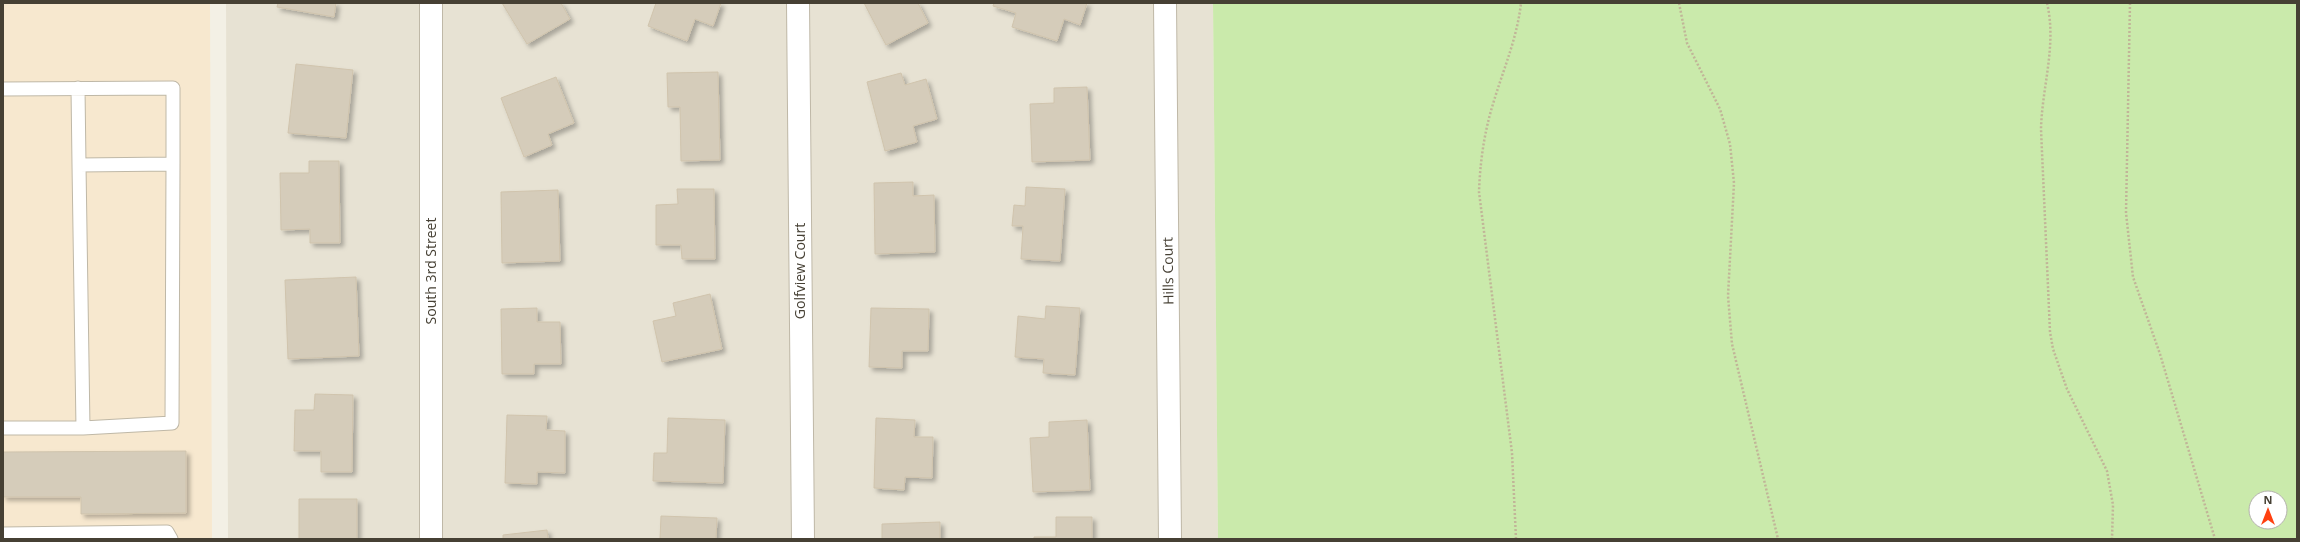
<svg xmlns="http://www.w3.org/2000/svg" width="2300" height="542" font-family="'Open Sans',sans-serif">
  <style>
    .residential { fill: #e7e2d3 }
    .commercial { fill: #f7e8cf }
    .green { fill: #caeaab; fill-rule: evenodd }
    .building { fill: #d5ccba; stroke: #d0c4ad; filter: url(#shadow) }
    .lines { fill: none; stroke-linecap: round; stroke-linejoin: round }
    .lane-casing { stroke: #bfb8a7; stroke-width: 15 }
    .street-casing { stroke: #bfb8a7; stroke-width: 24 }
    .path { stroke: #c1b598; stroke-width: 2.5; stroke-dasharray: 2 2; stroke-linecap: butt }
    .lane { stroke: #fff; stroke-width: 13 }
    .street { stroke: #fff; stroke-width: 22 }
    .labels { text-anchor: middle; stroke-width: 3; stroke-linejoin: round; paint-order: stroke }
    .street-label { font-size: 14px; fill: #464034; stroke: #fff }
  </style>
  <defs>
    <filter id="shadow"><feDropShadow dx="3.5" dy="3.5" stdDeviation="2" flood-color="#0004"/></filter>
  </defs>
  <rect width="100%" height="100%" fill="#f3f0e5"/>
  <path class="residential" d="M226,3H1213L1218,539H228Z"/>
  <path class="commercial" d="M3,3H210L212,539H3Z"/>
  <path class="green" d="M1213,3H2297V539H1218ZM2256,498H2280V522H2256Z"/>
  <path class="building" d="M278,3H336L334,17L277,7Z
    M502,3H561L570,19L527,44Z
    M656,3H655H721L713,26L695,19L687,41L648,26Z
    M864,3H918L928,23L886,45Z
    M994,3H1087L1080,25L1064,19L1057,41L1012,27L1016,13L993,6Z
    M296,64L353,70L346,138L288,133Z
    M718,72L720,160L681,161L680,107H668L667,73Z
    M901,73L905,85L926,79L937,119L913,126L917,142L885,151L867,82Z
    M556,77L574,123L548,134L552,145L524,157L501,98Z
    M1087,87L1090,160L1032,162L1030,104L1054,103V88Z
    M309,161H339L340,243H310V229L281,230L280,173H309Z
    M913,182V196L934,195L935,252L875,254L874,183Z
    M1026,187L1065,189L1060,261L1021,259L1023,226H1012L1014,205L1025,206Z
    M677,189H714L715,259H682L681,245H656V205L678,204Z
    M558,190L560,261L502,263L501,192Z
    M356,277L359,356L288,359L285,280Z
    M710,294L722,349L662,362L653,321L676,316L673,303Z
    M1046,306L1080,308L1075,375L1043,373L1044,359L1015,357L1018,316L1045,319Z
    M537,308V322H560L561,364H534V374H502L501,309Z
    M871,308L929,309L928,351H902V368L869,367Z
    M315,394L353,395L352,472H321V451H294L295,410H314Z
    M507,415L547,416L546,430L565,431V473L537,472V484L505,483Z
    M668,418L725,420L723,483L653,481L654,453H667Z
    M876,418L915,420L914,437H933L932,478L905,477L904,490L874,488Z
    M1087,420L1090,490L1033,492L1030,438L1049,437V422Z
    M186,451V513L81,514V497H3V452Z
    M299,499H357V539H299Z
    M661,516L717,518L716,539H660Z
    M1056,517H1092V539H1034V537H1056Z
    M940,522V539H882V524Z
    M547,530L548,539H503V535Z"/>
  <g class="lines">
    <defs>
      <path id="lane" d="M78,88L79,165
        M3,89L173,88V164
        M3,428H83L172,423L173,164L79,165L83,428
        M3,534L167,532L171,539"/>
      <path id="street" d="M431,3V539
        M798,3L803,539
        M1165,3L1170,539"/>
    </defs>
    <use href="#lane" class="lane-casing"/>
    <use href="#street" class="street-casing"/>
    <path class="path" d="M1679,3L1687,43L1720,109L1730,144L1734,183L1728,296L1732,344L1778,539
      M2047,3C2057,45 2042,87 2041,129L2050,332L2053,349L2067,389L2107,471L2113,505L2112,539
      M2130,3L2126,213L2133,277L2160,354L2215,539
      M1516,539L1512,453L1479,192C1480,163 1484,133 1493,104C1503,70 1517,39 1521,3"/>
    <use href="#lane" class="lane"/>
    <use href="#street" class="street"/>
  </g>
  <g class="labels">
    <g class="street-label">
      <text transform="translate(431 271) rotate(-90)" y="5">South 3rd Street</text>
      <text transform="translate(800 271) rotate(-90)" y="5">Golfview Court</text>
      <text transform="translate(1168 271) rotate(-91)" y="5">Hills Court</text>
    </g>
  </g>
  <rect width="2300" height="542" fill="none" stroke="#464034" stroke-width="8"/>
  <g transform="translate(2268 510)"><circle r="19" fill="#ffffff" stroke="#b5b3ae"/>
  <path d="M0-3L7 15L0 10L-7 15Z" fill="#ff4010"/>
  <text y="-6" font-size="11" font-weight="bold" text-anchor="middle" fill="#464034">N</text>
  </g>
</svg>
